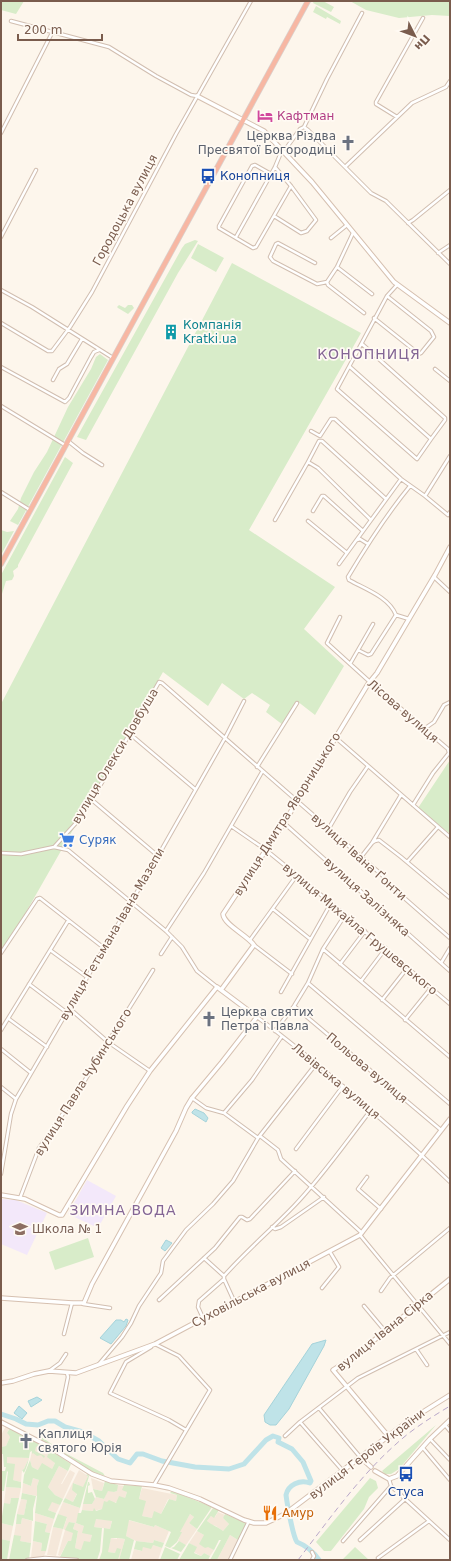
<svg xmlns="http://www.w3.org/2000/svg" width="451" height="1561" font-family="'DejaVu Sans',sans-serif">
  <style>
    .residential { fill: #f5e8da }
    .education { fill: #f3e8fa }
    .green { fill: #d8ecc9 }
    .water { fill: #bfe3e8; stroke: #a5d3da }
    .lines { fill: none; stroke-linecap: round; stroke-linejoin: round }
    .river { stroke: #bfe3e8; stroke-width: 5 }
    .street-casing { stroke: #d1beb0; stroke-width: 4.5 }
    .secondary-casing { stroke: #d6c0b0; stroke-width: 5.5 }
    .highway-casing { stroke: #dad1cd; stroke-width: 6 }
    .street { stroke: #fff; stroke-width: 2.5 }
    .secondary { stroke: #fff; stroke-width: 3.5 }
    .highway { stroke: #f7b7a3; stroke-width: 4.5 }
    .rail { stroke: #b9a8c9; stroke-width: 1; stroke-dasharray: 6 4; stroke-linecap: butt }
    .labels { text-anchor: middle; stroke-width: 3.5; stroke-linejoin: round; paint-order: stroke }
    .hotel-label { font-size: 12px; fill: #b23c85; stroke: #fffaf3; text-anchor: start }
    .worship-label { font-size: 12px; fill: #5b616d; stroke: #fffaf3; text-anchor: start }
    .transit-label { font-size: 12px; fill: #164399; stroke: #fffaf3; text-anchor: start }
    .street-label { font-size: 12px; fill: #7a5c4d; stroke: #fffaf3 }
    .culture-label { font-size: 12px; fill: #0d838f; stroke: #fffaf3; text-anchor: start }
    .shop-label { font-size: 12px; fill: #366cbe; stroke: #fffaf3; text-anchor: start }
    .education-label { font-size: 12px; fill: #785e54; stroke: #fffaf3; text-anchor: start }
    .food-label { font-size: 12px; fill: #c56008; stroke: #fffaf3; text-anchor: start }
    .quarter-label { font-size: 14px; letter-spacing: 1px; fill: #846695; stroke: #fffaf3 }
  </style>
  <rect width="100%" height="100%" fill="#fdf6ec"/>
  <path class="residential" d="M6,1426L10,1428L7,1433L11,1435L6,1446L1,1447V1435Z
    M34,1442L50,1451L55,1463L52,1469L38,1470L32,1467L30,1460Z
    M7,1456L29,1458L24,1469L22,1470L21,1482L13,1480L7,1463Z
    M59,1466L68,1471L61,1484H62L70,1470L75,1473L63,1499L55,1495L48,1487Z
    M79,1470L88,1476L83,1488L74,1483L77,1493L73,1502L65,1498Z
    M33,1478L39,1480L37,1486V1496L22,1493L23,1483L31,1486Z
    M91,1478L104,1483L102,1491L93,1489Z
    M117,1485L124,1486L127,1492L125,1498L102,1509L93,1511L82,1510L83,1504H92L96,1497L104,1499L108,1490L114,1492L117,1491Z
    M6,1487L21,1488L19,1498H11L10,1505L4,1503Z
    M142,1488L177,1495L176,1501L168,1499L161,1514L152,1518L142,1516L139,1499Z
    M21,1499L27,1500L24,1515L17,1514Z
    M52,1501L60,1505L56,1513L48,1510Z
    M63,1502L80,1508L76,1523L84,1526L92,1535L90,1542L81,1550L75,1548L78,1531L73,1529L75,1523L69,1522L74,1533L71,1541H68L60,1556L58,1555L65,1530L63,1529L56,1556L47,1555L53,1527L63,1529L67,1518L58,1514Z
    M218,1512L225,1515L223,1518L229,1524L223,1531L216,1526L212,1525L207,1521L211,1516L215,1517Z
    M35,1513L54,1519L50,1533L45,1532L47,1524L35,1521Z
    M190,1514L194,1517L189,1523L197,1529L186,1545L178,1541L181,1533L179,1532Z
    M22,1518L32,1521L31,1543L20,1541L14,1535L16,1524H21Z
    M95,1519L112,1520L110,1529L94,1527Z
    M128,1520L154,1527L155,1525L169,1531L164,1543L154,1540L153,1543L136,1541L126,1536Z
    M1,1523L13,1526L10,1541L1,1539Z
    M197,1531L204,1535L208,1546L214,1550L210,1556L204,1553L201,1556L194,1552L196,1547L189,1543Z
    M230,1535L238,1540L231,1555L228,1560H217Z
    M111,1538L117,1539V1538L125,1539L119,1560H118L120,1549L115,1553L107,1552Z
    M33,1541L42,1543L41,1550L46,1551L44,1556L33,1558L31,1557Z
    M153,1545L162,1548L158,1560H131L134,1549L141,1551L143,1547Z"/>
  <path class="education" d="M87,1180L116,1196L98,1228L68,1214Z
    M1,1199L16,1200L47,1213L27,1255L1,1244Z"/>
  <path class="green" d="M1,1H24L16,14L1,10Z
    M314,1H323L334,7L331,12L313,3Z
    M350,1H450V16L432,15L399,18L366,10Z
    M316,6L341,21L340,24L327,17L326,19L313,12Z
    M195,240L198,241L178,273L86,440L77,437L182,248L185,244Z
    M198,244L224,258L216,272L191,258Z
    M232,263L361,333L249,530L335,587L304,629L344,666L315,715L297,701L283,725L266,712L270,705L252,693L244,699L222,683L208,706L163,672L1,956V704Z
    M119,305L125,308L128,305H132L134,308L128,314L118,308L117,307Z
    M100,354L108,360L18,525L10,521L18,509L21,498L34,472L47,452L68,407L91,369L96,357Z
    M65,457L73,463L18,565V567L13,571L14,576L12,580L6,581L1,597V575Z
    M1,530L7,532L14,531L1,555Z
    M450,760V834L418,808Z
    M88,1238L94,1257L55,1270L49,1252Z
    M436,1425L399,1469L391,1474H385L382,1471Z
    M10,1428L31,1438L33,1441L49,1449L48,1450L40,1445L36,1447L35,1451L45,1456L44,1458L41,1455L37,1456L33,1453L32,1454V1451L30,1452C29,1459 27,1467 24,1473L22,1470L24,1469L29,1458L7,1457V1463L15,1464L13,1480L21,1482V1488L6,1487L8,1472L7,1471L4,1491H1V1471H5L6,1467H4L3,1454H1V1447L6,1446L10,1437L9,1435L7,1433Z
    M40,1436L65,1453L103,1473L105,1476L93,1472L39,1438Z
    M50,1450L71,1464L68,1471L59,1466L48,1487L55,1495L63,1499L60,1505L52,1502L48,1510L56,1513L54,1519L35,1513L37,1496V1486L39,1480L33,1478L31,1486L23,1483L24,1475L30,1460L32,1467L38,1470L42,1463L52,1469L55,1463L47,1457Z
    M88,1474L89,1476L80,1508L63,1502L65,1498L73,1502L77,1494L72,1490L73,1483L83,1487L88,1476L86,1475Z
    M370,1478L376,1481L378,1488L369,1497L364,1509L331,1551H324L316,1542Z
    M105,1481L118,1485L117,1491L114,1492L108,1491L104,1499L96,1497L93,1489L102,1491Z
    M89,1482L90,1485L88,1486V1493L92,1492L95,1499L92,1504H83L88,1482Z
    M124,1485L142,1486L139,1499L146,1501L142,1516L152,1518L154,1511L161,1514L169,1499L176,1501L177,1495L170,1493L172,1491L212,1507L197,1529L189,1523L194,1517L190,1514L180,1532H182L177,1542L170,1548L165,1546L171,1532L155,1525L154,1527L129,1520L126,1536L134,1540L129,1560H119L125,1539L118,1538H111L108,1552L115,1553L117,1548L121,1549L118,1560H99L102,1552L104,1528L110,1529L112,1521L96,1519L94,1527L102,1528L100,1551L97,1560C84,1560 73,1559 60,1557L68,1541H71L73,1533L65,1530L69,1522L75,1523L73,1529L78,1531L75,1548L81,1550L84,1541L90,1542L92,1535L82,1533L84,1526L76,1523L78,1513H81L82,1510L93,1511L94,1508L96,1511L102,1509L104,1501L107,1502L109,1500L116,1503L119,1496L125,1498L127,1492L122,1490Z
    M22,1493L36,1496L33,1509V1521L22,1518L21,1524H16L17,1514L24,1515L27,1500L21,1499Z
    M11,1498H19L13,1526L1,1523L4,1503L10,1504Z
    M213,1508L219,1510L214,1518L211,1516L207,1521C212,1525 218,1527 223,1531L229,1524L223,1518L225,1514L246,1523V1526L229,1560H228L238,1540L230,1535L217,1560H210L221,1540H219L214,1550L208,1547L205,1548L199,1544L204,1535L197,1531Z
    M58,1514L67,1517L63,1529L53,1527Z
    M35,1521L47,1524L45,1532L50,1533L46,1551H41L42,1543L33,1541Z
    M14,1535L21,1536L20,1541L31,1543L29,1559L9,1560Z
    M1,1539L10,1541L7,1560H1Z
    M154,1540L164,1543L162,1548L153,1545L151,1549L143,1547L142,1551L134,1549L136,1541L153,1543Z
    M179,1541L186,1545L181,1552L171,1548L174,1547Z
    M189,1543L197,1547L194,1553L201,1556L204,1553L210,1556L208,1560H179Z
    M165,1547L180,1554L177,1560H160Z
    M355,1547L369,1560H342Z"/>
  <path class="water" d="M195,1109L204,1113L208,1118L206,1122L192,1113V1112Z
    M166,1240L172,1243L165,1251L161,1248Z
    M126,1319L128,1320L126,1326L111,1344L100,1338L116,1320H121L124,1322Z
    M326,1340L324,1346L289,1409L276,1425H270L265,1422L264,1415L312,1344Z
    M37,1397L42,1400L31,1407L28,1401Z
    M19,1406L27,1413L22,1419L14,1413Z"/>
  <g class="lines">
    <path class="river" d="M1,1414L16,1419L26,1424L38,1425L48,1421H55L65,1427L83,1432L99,1441L106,1448L118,1459L130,1463L137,1454H143L162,1461L195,1467L229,1469L244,1464L266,1440L273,1436L279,1438L278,1442L292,1449L303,1462L311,1481L310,1483C300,1479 288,1485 286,1495C287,1503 293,1537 297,1542C307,1546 313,1551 319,1560"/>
    <defs>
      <path id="street" d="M11,21L109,47L156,76L191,95L197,96
        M397,117L376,104V102L423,18
        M304,127L327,79L362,13
        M1,133L53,31
        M345,167L412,103L446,87L450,81
        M271,174L255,165L252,166L219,226V228L253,248L256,247L291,186
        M274,216L301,233L307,231L316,220L291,186L275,167
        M408,223L413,220L450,190
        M1,237L36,170
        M236,237L275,167L282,150L287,147L300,129L304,127L308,130L371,193L386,201L450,264
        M331,238L347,225
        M438,253L450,245
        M315,263L278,243L276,244L270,257L273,261L317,284L327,282L337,267L353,233
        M337,267L372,294
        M327,282L328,285L364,313
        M397,285L387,296L337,389L417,459L431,439
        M1,290L32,307L113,358
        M374,318L419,354L421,353L434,337L431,331L387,296
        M1,323L48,351H52L70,327L92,292L176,134L251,1
        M1,367L65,402L69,398L91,357L94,352L99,350
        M350,367L431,439L445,420V418L362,344
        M435,369L450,381
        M53,380L59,369L67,364L82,339
        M1,406L65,445
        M311,431L320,436L331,419H335L401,479L425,496
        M68,441L83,453L102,465
        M450,456L425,496L448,515L450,512
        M1,492L30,510
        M313,511L322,496H324L363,531
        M275,520L308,462
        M371,520L318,468L308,462L319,441H322L386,499
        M308,521L347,553L401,479
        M357,540L360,539L368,544
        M339,564L347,553
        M434,577L450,592
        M396,615L409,619
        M340,617L327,643L370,682L448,749L449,753L433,773L413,805
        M358,650L368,655L371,654L396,615C389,597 365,589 349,580L348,577C367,545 387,514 410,486
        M350,664L373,624
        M424,729L434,722L444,705L450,702
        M130,734L195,789
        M336,738L450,837
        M257,767L297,703
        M92,800L158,856
        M284,823L450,971
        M231,826L266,850L331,903L450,1004
        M329,828L350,792L368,766
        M372,843L375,841L379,840L401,857L450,898
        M54,847L76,823L92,800L159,682L162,683L382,875L394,889L450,938
        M1,853L21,854L54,847L68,850L166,931L182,947L197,971L217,987
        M361,857L372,843L401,795
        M407,862L438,827
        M273,909L310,939
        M166,931L204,873L262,772
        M250,940L297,875
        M254,945L292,974
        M323,949L450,1057
        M50,950L87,977
        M1,953L37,899L40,898L104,948
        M161,954L172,937
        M441,963L450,948
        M340,964L365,931
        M361,981L386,948
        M308,983L450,1104
        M29,984L66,1012
        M281,992L331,903
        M382,1000L408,967
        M294,1006L441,1130
        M69,1008L108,1042L150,1071
        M257,1017C291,1042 323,1069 354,1096C387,1124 419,1152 450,1182
        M9,1019L47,1047
        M405,1020L431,988
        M1,1030L68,921
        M275,1031L294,1006L308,983L323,949L345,915
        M1,1049L31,1073
        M1,1087L16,1099
        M192,1098L206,1108L224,1113L258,1138
        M224,1113L252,1080L282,1036
        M260,1136L278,1150L281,1159L362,1233
        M296,1149L343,1086
        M1,1174L11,1114L16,1099L158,856L225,738L244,701
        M367,1177L358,1189L381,1209
        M20,1198L39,1148L76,1095L108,1042L153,970
        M272,1227L275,1229L281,1227L324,1197
        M360,1235L450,1344
        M204,1258L224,1276
        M224,1279L234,1301
        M322,1288L339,1267L330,1252
        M381,1291L390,1278L450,1228
        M159,1300L215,1248L240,1217H242L247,1220L250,1219L295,1171
        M83,1304L110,1308
        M364,1306L385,1331
        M203,1318L198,1307L199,1301L224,1279V1276C246,1251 271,1230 294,1206C322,1177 346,1142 371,1110
        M64,1334L72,1303
        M151,1347L126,1362L110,1393L112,1394L169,1420L186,1430
        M416,1349L427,1365
        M99,1364L122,1337L131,1323L139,1306L161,1273L163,1261L186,1230L213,1204L233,1181L258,1138L316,1064
        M49,1371L60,1363L66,1354
        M319,1408L361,1458
        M61,1411L68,1377L67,1373
        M300,1422L343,1471
        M445,1425L450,1431
        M285,1436L300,1422L358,1378L450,1332
        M430,1439L450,1460
        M423,1448L450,1480
        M389,1479L391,1486L450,1540
        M154,1485L210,1390L179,1356L155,1344
        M360,1540L405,1499
        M343,1541L391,1486
        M312,1552L314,1556L312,1560
        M378,1558L429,1521
        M27,1560L45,1558L77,1560
        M230,1560L249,1521"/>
      <path id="secondary" d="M197,96L264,131L312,182L394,282L450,323
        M221,990L254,945C247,935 224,925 223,914L284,823L368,684L377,673L435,575L450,547
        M1,1195L25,1199L59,1215H62L127,1106L150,1071L217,987L257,1017L222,1062L192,1098L186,1108L176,1131L92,1284L84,1303H72L1,1298
        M1,1383L13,1381L34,1374L49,1371L76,1373L155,1344L360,1235L450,1119
        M1,1422L48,1446L92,1474L111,1481L154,1485L169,1488L200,1499L244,1520L254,1523H266L285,1514L407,1422L450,1395
        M389,1437L333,1370L352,1358L450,1279
        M361,1458L371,1467
        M375,1471L389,1479L397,1476L430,1439L450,1420"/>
      <path id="highway" d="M1,564L308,1"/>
    </defs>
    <use href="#street" class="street-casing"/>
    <use href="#secondary" class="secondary-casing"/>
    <use href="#highway" class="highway-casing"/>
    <use href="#street" class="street"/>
    <use href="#secondary" class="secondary"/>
    <use href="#highway" class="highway"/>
    <path class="rail" d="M298,1560C328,1521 358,1478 395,1445C411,1430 430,1418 450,1406"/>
  </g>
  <defs>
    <symbol id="hotel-bare" viewBox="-9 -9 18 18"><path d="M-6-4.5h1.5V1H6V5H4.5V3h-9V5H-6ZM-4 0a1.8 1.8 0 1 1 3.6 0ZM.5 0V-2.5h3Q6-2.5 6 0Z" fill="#d1479c" stroke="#fffaf3" stroke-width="2.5" paint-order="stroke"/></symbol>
    <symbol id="church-bare" viewBox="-9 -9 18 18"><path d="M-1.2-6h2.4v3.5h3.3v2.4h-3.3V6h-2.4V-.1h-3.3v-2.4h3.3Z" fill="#6b7280" stroke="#fffaf3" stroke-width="2.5" paint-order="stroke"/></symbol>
    <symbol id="bus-bare" viewBox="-9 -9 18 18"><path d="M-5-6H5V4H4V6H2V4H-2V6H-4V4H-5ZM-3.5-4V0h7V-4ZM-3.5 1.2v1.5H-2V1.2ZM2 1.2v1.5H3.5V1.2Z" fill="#1a4fb4" stroke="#fffaf3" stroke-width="2.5" paint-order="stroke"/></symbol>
    <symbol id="building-bare" viewBox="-9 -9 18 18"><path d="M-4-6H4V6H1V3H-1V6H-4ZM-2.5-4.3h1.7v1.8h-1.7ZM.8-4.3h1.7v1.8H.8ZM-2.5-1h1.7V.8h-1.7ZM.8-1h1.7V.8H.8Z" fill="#0f9aa8" stroke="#fffaf3" stroke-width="2.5" paint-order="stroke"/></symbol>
    <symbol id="supermarket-bare" viewBox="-9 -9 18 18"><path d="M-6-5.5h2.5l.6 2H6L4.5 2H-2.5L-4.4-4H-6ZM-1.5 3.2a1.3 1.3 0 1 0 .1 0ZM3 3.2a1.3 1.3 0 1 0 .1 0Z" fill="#3f7fe0" stroke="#fffaf3" stroke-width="2.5" paint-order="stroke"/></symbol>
    <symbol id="school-bare" viewBox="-9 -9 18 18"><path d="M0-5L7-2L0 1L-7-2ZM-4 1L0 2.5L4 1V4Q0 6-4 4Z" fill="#8d6e63" stroke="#fffaf3" stroke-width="2.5" paint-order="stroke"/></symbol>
    <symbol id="restaurant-bare" viewBox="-9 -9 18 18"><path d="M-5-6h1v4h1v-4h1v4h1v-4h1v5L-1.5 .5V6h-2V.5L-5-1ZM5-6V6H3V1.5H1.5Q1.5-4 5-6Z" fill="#e8710a" stroke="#fffaf3" stroke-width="2.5" paint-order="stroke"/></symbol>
  </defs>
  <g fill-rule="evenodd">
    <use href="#hotel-bare" x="254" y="105" width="22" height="22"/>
    <use href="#church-bare" x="337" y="132" width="22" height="22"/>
    <use href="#bus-bare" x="197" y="165" width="22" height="22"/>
    <use href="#building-bare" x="160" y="321" width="22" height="22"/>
    <use href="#supermarket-bare" x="56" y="829" width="22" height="22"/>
    <use href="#church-bare" x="198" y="1008" width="22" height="22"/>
    <use href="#school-bare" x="9" y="1218" width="22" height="22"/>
    <use href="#church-bare" x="15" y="1430" width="22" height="22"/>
    <use href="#bus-bare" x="395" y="1463" width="22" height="22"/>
    <use href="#restaurant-bare" x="259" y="1502" width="22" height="22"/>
  </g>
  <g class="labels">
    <g class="hotel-label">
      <text x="277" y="120">Кафтман</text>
    </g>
    <g class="worship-label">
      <text x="336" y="140" text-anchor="end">Церква Різдва<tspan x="336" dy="14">Пресвятої Богородиці</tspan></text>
      <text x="221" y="1016">Церква святих<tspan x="221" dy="14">Петра і Павла</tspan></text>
      <text x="38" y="1438">Каплиця<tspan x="38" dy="14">святого Юрія</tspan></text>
    </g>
    <g class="transit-label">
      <text x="220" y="180">Конопниця</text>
      <text x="406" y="1496" text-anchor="middle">Стуса</text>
    </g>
    <g class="street-label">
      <text transform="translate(125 210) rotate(-62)" y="4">Городоцька вулиця</text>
      <text transform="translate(403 711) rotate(41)" y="4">Лісова вулиця</text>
      <text transform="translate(115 756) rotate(-59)" y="4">вулиця Олекси Довбуша</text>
      <text transform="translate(287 814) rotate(-58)" y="4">вулиця Дмитра Яворницького</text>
      <text transform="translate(359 857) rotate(42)" y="4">вулиця Івана Ґонти</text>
      <text transform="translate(367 897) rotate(42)" y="4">вулиця Залізняка</text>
      <text transform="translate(360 929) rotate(40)" y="4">вулиця Михайла Грушевського</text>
      <text transform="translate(112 934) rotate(-60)" y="4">вулиця Гетьмана Івана Мазепи</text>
      <text transform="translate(367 1068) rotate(40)" y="4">Польова вулиця</text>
      <text transform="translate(336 1081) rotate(40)" y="4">Львівська вулиця</text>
      <text transform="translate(83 1082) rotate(-58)" y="4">вулиця Павла Чубинського</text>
      <text transform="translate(251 1293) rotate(-28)" y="4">Суховільська вулиця</text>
      <text transform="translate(385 1331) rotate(-39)" y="4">вулиця Івана Сірка</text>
      <text transform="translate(367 1454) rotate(-37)" y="4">вулиця Героїв України</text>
    </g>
    <g class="culture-label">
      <text x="183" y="329">Компанія<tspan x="183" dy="14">Kratki.ua</tspan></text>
    </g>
    <g class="shop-label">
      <text x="79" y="844">Суряк</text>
    </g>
    <g class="education-label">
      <text x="32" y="1233">Школа № 1</text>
    </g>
    <g class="food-label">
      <text x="282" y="1517">Амур</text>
    </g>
    <g class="quarter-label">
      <text x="369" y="359">КОНОПНИЦЯ</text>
      <text x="123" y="1215">ЗИМНА ВОДА</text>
    </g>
  </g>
  <rect width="451" height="1561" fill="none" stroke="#7a5c4d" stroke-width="4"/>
  <g transform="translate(415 36) rotate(132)" stroke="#fffaf3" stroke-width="3" paint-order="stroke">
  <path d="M0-3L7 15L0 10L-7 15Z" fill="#7a5c4d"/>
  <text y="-6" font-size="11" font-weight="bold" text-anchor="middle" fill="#7a5c4d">Пн</text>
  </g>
  <path d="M18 34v6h84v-6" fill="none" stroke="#7a5c4d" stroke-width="2"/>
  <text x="24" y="34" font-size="12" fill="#7a5c4d" stroke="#fffaf3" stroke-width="3" paint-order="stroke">200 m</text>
</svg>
